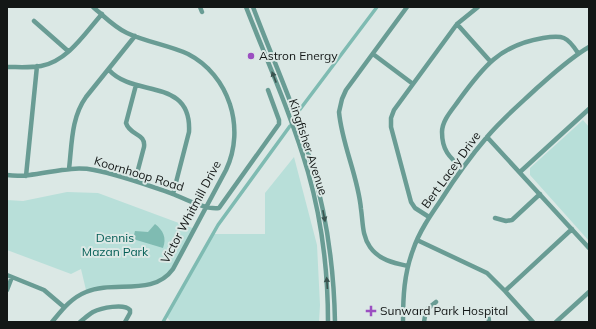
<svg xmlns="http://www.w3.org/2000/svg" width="596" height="329" font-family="Mulish,sans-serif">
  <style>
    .green { fill: #b8dfd9 }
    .water { fill: #7fbbb2 }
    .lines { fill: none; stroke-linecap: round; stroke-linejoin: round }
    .canal { stroke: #7fbbb2; stroke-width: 3.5 }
    .minor { stroke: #699c94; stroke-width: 4.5 }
    .oneway { fill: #3a534f }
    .poi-dot { fill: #9b4fc1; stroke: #dbe8e5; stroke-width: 1.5 }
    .labels { text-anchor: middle; stroke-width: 4; stroke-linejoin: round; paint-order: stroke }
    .poi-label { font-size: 12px; fill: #131716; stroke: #dbe8e5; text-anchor: start }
    .street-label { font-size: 12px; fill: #131716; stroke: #dbe8e5 }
    .park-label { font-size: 12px; fill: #025c54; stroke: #dbe8e5 }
  </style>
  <rect width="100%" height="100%" fill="#dbe8e5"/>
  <path class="green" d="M583,120L589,127V241L530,175V168Z
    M294,157L317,245L320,305L319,322H171L166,316L212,234H265V193Z
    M67,192L98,193L195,229L174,271L146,285L86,290L81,269L71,274L7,250V200L23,201Z"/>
  <path class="water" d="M155,224C163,230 167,238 163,248L133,239L135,231L148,232Z"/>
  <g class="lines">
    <path class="canal" d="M298,112L377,7
      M163,322L218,225L290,126"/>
    <path class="minor" d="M200,7L202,12
      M246,7C267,61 292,116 308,172C322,221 328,271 328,322
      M253,7C273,60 297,112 312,166C327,217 334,269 335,322
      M407,7L346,90L342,99L339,112C342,145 358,176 361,209C363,222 362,236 370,247C379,260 394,263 408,266
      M34,21L68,51
      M457,24L490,61
      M373,54L413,84
      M7,67C18,67 30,68 41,66C68,61 85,33 102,14
      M109,70C134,98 192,77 189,132L173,194
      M487,137L589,248
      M462,168C449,157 442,150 442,132C442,120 453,109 459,100C483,67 500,45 543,38C563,35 567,36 578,53
      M69,169C72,144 71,118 86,97L135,36
      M520,172L589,109
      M7,175C37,179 65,164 94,170C121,175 147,185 173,194C185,199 206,210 219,208L279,124V120L268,90
      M26,176L37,66
      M135,181L144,147C146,133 130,136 126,123L136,85
      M429,217L415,208L411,202L391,127V118L394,110L457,24L478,7
      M495,218L506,221L512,220L540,194
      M417,240L487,273L505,291L533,322
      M7,275L44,290L64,307
      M7,290L12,277
      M505,291L572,229
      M479,311C486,312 489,315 489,322
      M52,322C62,310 71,298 86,292C114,280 153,297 173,269L226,170C246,128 229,75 188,54C168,45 146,42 127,33C114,27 104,16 93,7
      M80,322C84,319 88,315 93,312C101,308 124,303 130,310V313L125,322
      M403,322C403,297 404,274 413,250C419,232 430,216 441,200C455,178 470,157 487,137C502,119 520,104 537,88C554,73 570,58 589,47
      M424,322L426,310L436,302
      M556,322L589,292"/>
  </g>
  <defs><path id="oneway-solid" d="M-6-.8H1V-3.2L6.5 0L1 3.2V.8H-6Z"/></defs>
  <g class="oneway">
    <use href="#oneway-solid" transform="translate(274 77) rotate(-111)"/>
    <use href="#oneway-solid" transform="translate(324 216) rotate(79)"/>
    <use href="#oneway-solid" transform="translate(327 283) rotate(-94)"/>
  </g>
  <g class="poi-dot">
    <circle cx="251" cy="56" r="4"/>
    <path d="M369 305h4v4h4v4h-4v4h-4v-4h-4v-4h4z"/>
  </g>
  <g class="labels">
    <g class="poi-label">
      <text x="259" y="60">Astron Energy</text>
      <text x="380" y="315">Sunward Park Hospital</text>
    </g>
    <g class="street-label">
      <text transform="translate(308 147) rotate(72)" y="4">Kingfisher Avenue</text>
      <text transform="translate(451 170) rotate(-54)" y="4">Bert Lacey Drive</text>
      <text transform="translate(139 174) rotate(17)" y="4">Koornhoop Road</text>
      <text transform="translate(191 212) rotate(-62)" y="4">Victor Whitmill Drive</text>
    </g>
    <g class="park-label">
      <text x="115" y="242">Dennis<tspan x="115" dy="14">Mazan Park</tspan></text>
    </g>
  </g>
  <rect width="596" height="329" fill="none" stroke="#131716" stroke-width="16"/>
</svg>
